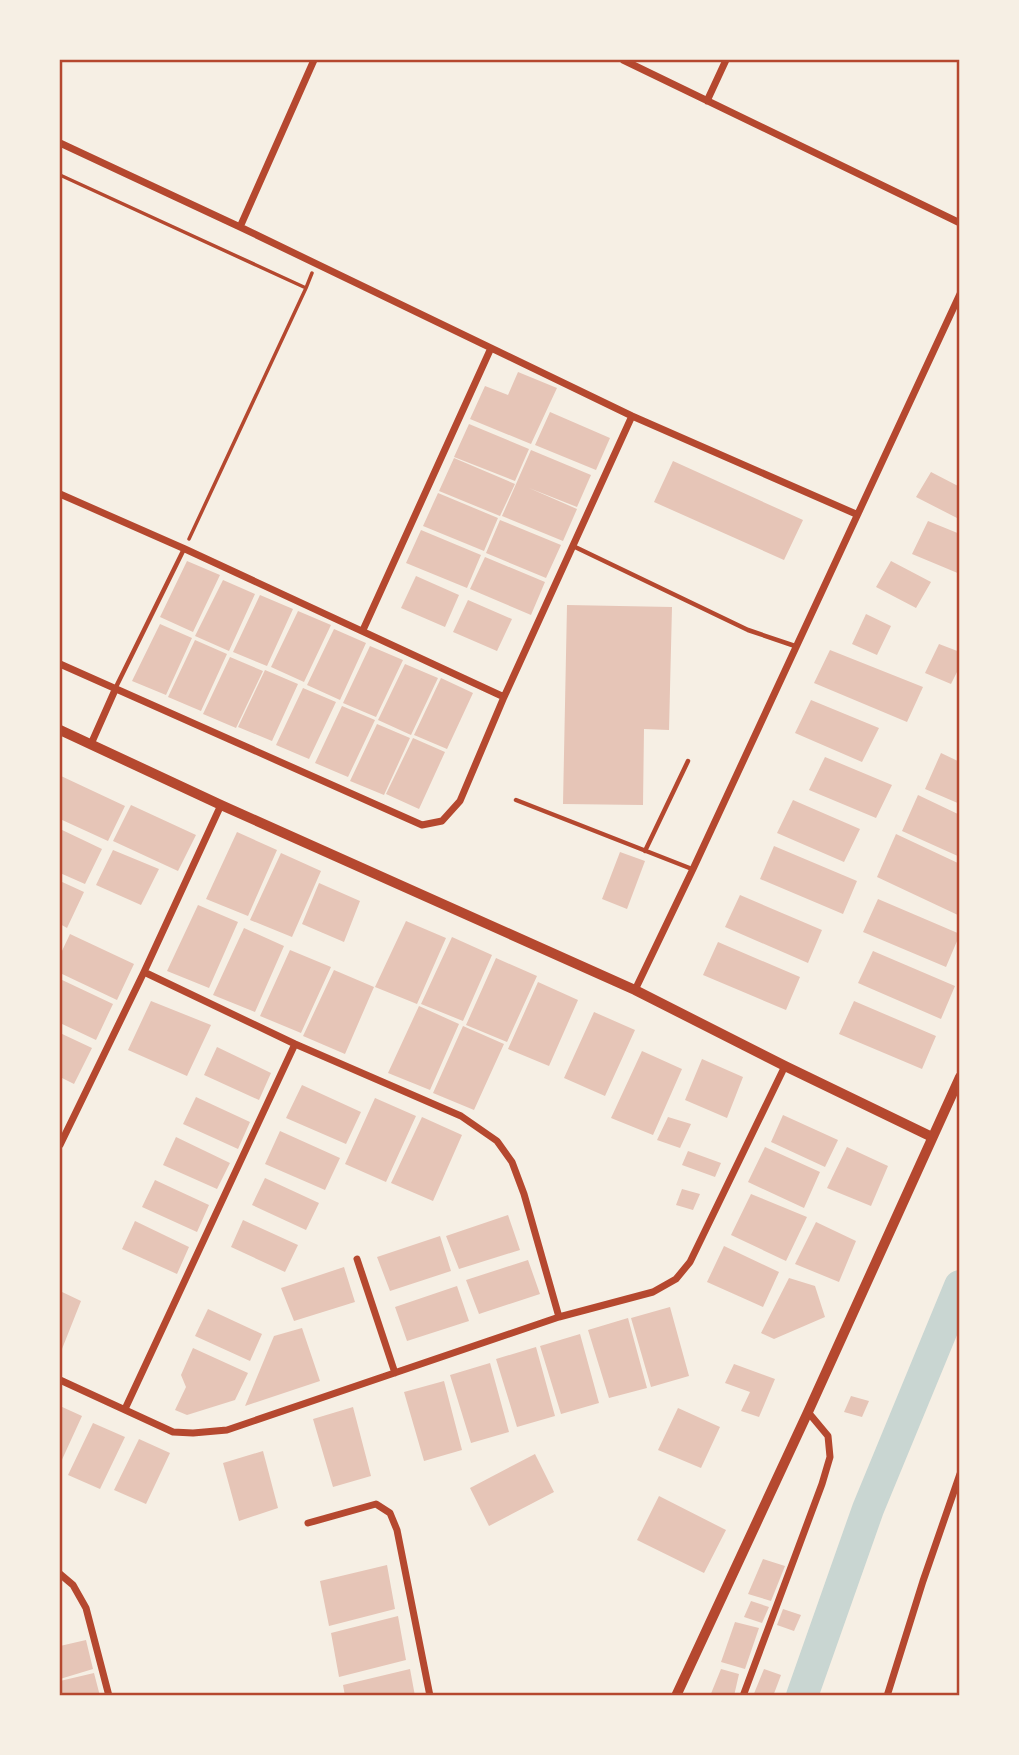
<svg xmlns="http://www.w3.org/2000/svg" width="1019" height="1755" font-family="'Archivo Narrow',sans-serif">
  <style>
    .lines { fill: none; stroke-linecap: round; stroke-linejoin: round }
    .river { stroke: #c9d6d2; stroke-width: 32 }
    .building { fill: #e6c5b7 }
    .path { stroke: #b5482f; stroke-width: 3.5 }
    .service { stroke: #b5482f; stroke-width: 4.5 }
    .minor { stroke: #b5482f; stroke-width: 7 }
    .tertiary { stroke: #b5482f; stroke-width: 10 }
    .neatline { fill: none; stroke: #b5482f; stroke-width: 2.5 }
  </style>
  <rect width="100%" height="100%" fill="#f6efe4"/>
  <g class="lines">
    <path class="river" d="M802,1696L868,1509L960,1286"/>
  </g>
  <path class="building" d="M518,372L557,388L531,444L470,419L485,386L508,395Z
    M550,412L610,438L596,470L535,445Z
    M469,424L529,449L515,481L454,457Z
    M531,450L591,475L577,507L529,488L577,509L563,541L502,516Z
    M454,458L515,484L500,516L439,491Z
    M673,461L803,520L784,560L654,502Z
    M931,472L960,487V514L957,518L916,497Z
    M438,493L498,518L484,551L423,526Z
    M500,520L561,545L546,578L486,553Z
    M928,521L960,534V574L912,554Z
    M421,530L481,555L467,588L406,563Z
    M485,557L545,582L531,615L470,589Z
    M187,561L220,575L193,632L160,617Z
    M891,561L931,582L916,608L876,587Z
    M416,576L459,595L445,627L401,608Z
    M223,580L255,594L229,651L195,636Z
    M260,595L293,609L267,666L233,652Z
    M468,600L512,619L497,651L453,632Z
    M567,605L672,607L669,730L644,729L643,805L563,804Z
    M298,611L331,625L304,682L271,667Z
    M866,614L891,626L877,655L852,644Z
    M160,624L192,638L166,695L132,681Z
    M334,629L366,643L340,700L307,685Z
    M195,640L227,654L201,711L168,697Z
    M939,644L960,652V666L951,684L925,673Z
    M370,646L403,660L376,717L343,703Z
    M830,650L923,687L907,722L814,683Z
    M230,657L263,671L236,728L203,714Z
    M405,664L438,678L411,735L378,720Z
    M265,670L298,684L272,741L238,727Z
    M441,678L473,693L447,749L414,735Z
    M303,688L336,702L309,759L276,745Z
    M811,700L879,728L862,762L795,733Z
    M342,706L375,720L348,777L315,763Z
    M377,724L410,738L384,795L350,781Z
    M413,738L445,752L419,809L386,794Z
    M941,753L960,762V804L925,789Z
    M825,757L892,785L876,818L809,790Z
    M61,776L125,806L108,841L60,819V779Z
    M918,795L960,815V857L902,831Z
    M793,800L860,829L844,862L777,833Z
    M131,805L196,835L178,871L113,841Z
    M60,829L102,849L85,884L60,873Z
    M237,832L277,850L248,916L206,899Z
    M896,834L960,864V916L877,877Z
    M774,846L857,881L843,914L760,879Z
    M113,850L159,869L141,905L96,885Z
    M620,852L645,861L627,909L602,899Z
    M281,853L321,871L292,937L250,920Z
    M60,881L84,892L67,928L60,924Z
    M319,883L360,901L344,942L302,924Z
    M740,895L822,930L808,963L725,927Z
    M878,899L960,934L946,967L863,932Z
    M198,905L238,922L209,988L167,971Z
    M406,921L446,938L417,1004L375,987Z
    M244,928L284,946L255,1012L213,995Z
    M70,934L134,964L117,1000L60,973V955Z
    M452,937L492,955L463,1021L421,1004Z
    M718,942L800,977L786,1010L703,975Z
    M290,950L331,967L301,1033L260,1016Z
    M873,951L955,986L941,1019L858,983Z
    M496,958L537,976L507,1042L466,1025Z
    M334,970L374,987L345,1054L303,1036Z
    M60,979L113,1004L96,1040L60,1023Z
    M538,982L578,1000L549,1066L508,1049Z
    M151,1001L211,1025L187,1076L128,1050Z
    M854,1001L936,1036L922,1069L839,1034Z
    M419,1006L459,1024L430,1090L388,1073Z
    M594,1012L635,1030L605,1096L564,1078Z
    M463,1026L504,1044L474,1110L433,1093Z
    M60,1033L92,1048L74,1084L60,1077Z
    M217,1047L271,1073L259,1100L204,1075Z
    M642,1051L682,1069L653,1135L611,1118Z
    M702,1059L743,1077L727,1118L685,1100Z
    M302,1085L361,1112L346,1144L286,1118Z
    M196,1097L250,1122L238,1149L183,1124Z
    M375,1098L416,1116L386,1182L345,1164Z
    M783,1115L838,1140L825,1167L771,1142Z
    M422,1117L462,1135L433,1201L391,1183Z
    M668,1117L691,1124L680,1148L657,1140Z
    M280,1131L340,1158L325,1190L265,1164Z
    M176,1137L230,1163L217,1189L163,1165Z
    M765,1147L820,1172L804,1208L748,1182Z
    M847,1147L888,1166L871,1206L827,1188Z
    M688,1151L721,1163L715,1177L682,1165Z
    M265,1178L319,1203L306,1230L252,1205Z
    M155,1180L209,1205L197,1232L142,1207Z
    M682,1189L700,1194L693,1210L676,1205Z
    M751,1194L807,1217L786,1261L731,1235Z
    M508,1215L520,1250L459,1269L446,1236Z
    M243,1220L298,1245L285,1272L231,1247Z
    M135,1221L189,1247L177,1274L122,1249Z
    M816,1222L856,1241L839,1282L795,1264Z
    M440,1236L451,1271L390,1291L377,1257Z
    M724,1246L779,1272L763,1307L707,1282Z
    M528,1260L540,1294L479,1314L466,1280Z
    M344,1267L355,1302L294,1321L281,1288Z
    M789,1278L815,1286L825,1317L774,1339L761,1333Z
    M457,1286L469,1321L407,1341L395,1307Z
    M60,1291L81,1301L60,1354Z
    M670,1307L689,1376L651,1387L631,1318Z
    M208,1309L262,1334L250,1361L195,1336Z
    M628,1318L647,1388L609,1398L588,1330Z
    M302,1328L320,1381L245,1406L274,1336Z
    M580,1334L599,1403L561,1414L540,1346Z
    M536,1347L555,1416L517,1427L496,1359Z
    M193,1348L248,1373L235,1400L187,1415L175,1410L186,1387L181,1375Z
    M490,1363L509,1432L471,1443L450,1375Z
    M734,1364L775,1379L759,1417L741,1411L750,1392L725,1383Z
    M444,1381L462,1450L424,1461L404,1392Z
    M851,1396L869,1401L862,1417L844,1412Z
    M60,1406L82,1416L60,1464Z
    M353,1407L371,1476L333,1487L313,1419Z
    M678,1408L720,1427L701,1468L658,1450Z
    M93,1423L125,1437L100,1489L68,1475Z
    M139,1439L170,1453L146,1504L114,1490Z
    M263,1451L278,1508L239,1521L223,1463Z
    M535,1454L554,1492L489,1526L470,1488Z
    M659,1496L726,1530L704,1573L637,1540Z
    M763,1559L785,1566L771,1601L748,1594Z
    M387,1565L395,1609L329,1626L320,1581Z
    M751,1601L769,1607L762,1623L744,1617Z
    M783,1609L801,1615L794,1631L777,1625Z
    M398,1616L406,1660L339,1677L331,1633Z
    M735,1622L759,1628L745,1669L721,1662Z
    M86,1640L93,1669L60,1679V1646Z
    M410,1669L415,1696H345L343,1685Z
    M721,1669L739,1674L734,1696H710Z
    M764,1669L781,1675L775,1691L773,1696H753Z
    M94,1673L100,1696H60V1681Z"/>
  <g class="lines">
    <path class="path" d="M60,175L306,288L189,539
      M306,288L312,273"/>
    <path class="service" d="M573,546L748,630L795,646
      M115,689L184,549
      M516,800L692,869
      M645,851L688,761"/>
    <path class="minor" d="M623,60L960,223
      M707,101L726,60
      M60,143L240,227L632,416L856,514
      M240,227L314,60
      M60,494L185,549L504,697
      M363,630L491,348
      M60,664L422,825L442,821L460,801L504,697L632,416
      M91,744L115,690
      M144,972L295,1044L461,1116L497,1141L512,1162L524,1194L559,1317
      M635,990L693,869L960,294
      M60,1145L144,972L221,805
      M357,1259L395,1373
      M60,1380L173,1432L193,1433L227,1430L559,1317L653,1292L676,1279L690,1262L785,1066
      M125,1409L295,1044
      M308,1523L376,1504L390,1513L397,1530L430,1696
      M60,1574L73,1585L86,1608L109,1696
      M743,1696L822,1484L830,1457L828,1436L808,1412
      M887,1696L923,1581L960,1474"/>
    <path class="tertiary" d="M60,730L221,805L635,990L785,1066L932,1137
      M676,1696L808,1412L960,1077"/>
  </g>
  <rect width="1019" height="1755" fill="none" stroke="#f6efe4" stroke-width="122"/>
  <rect x="61" y="61" width="897" height="1633" class="neatline"/>
</svg>
